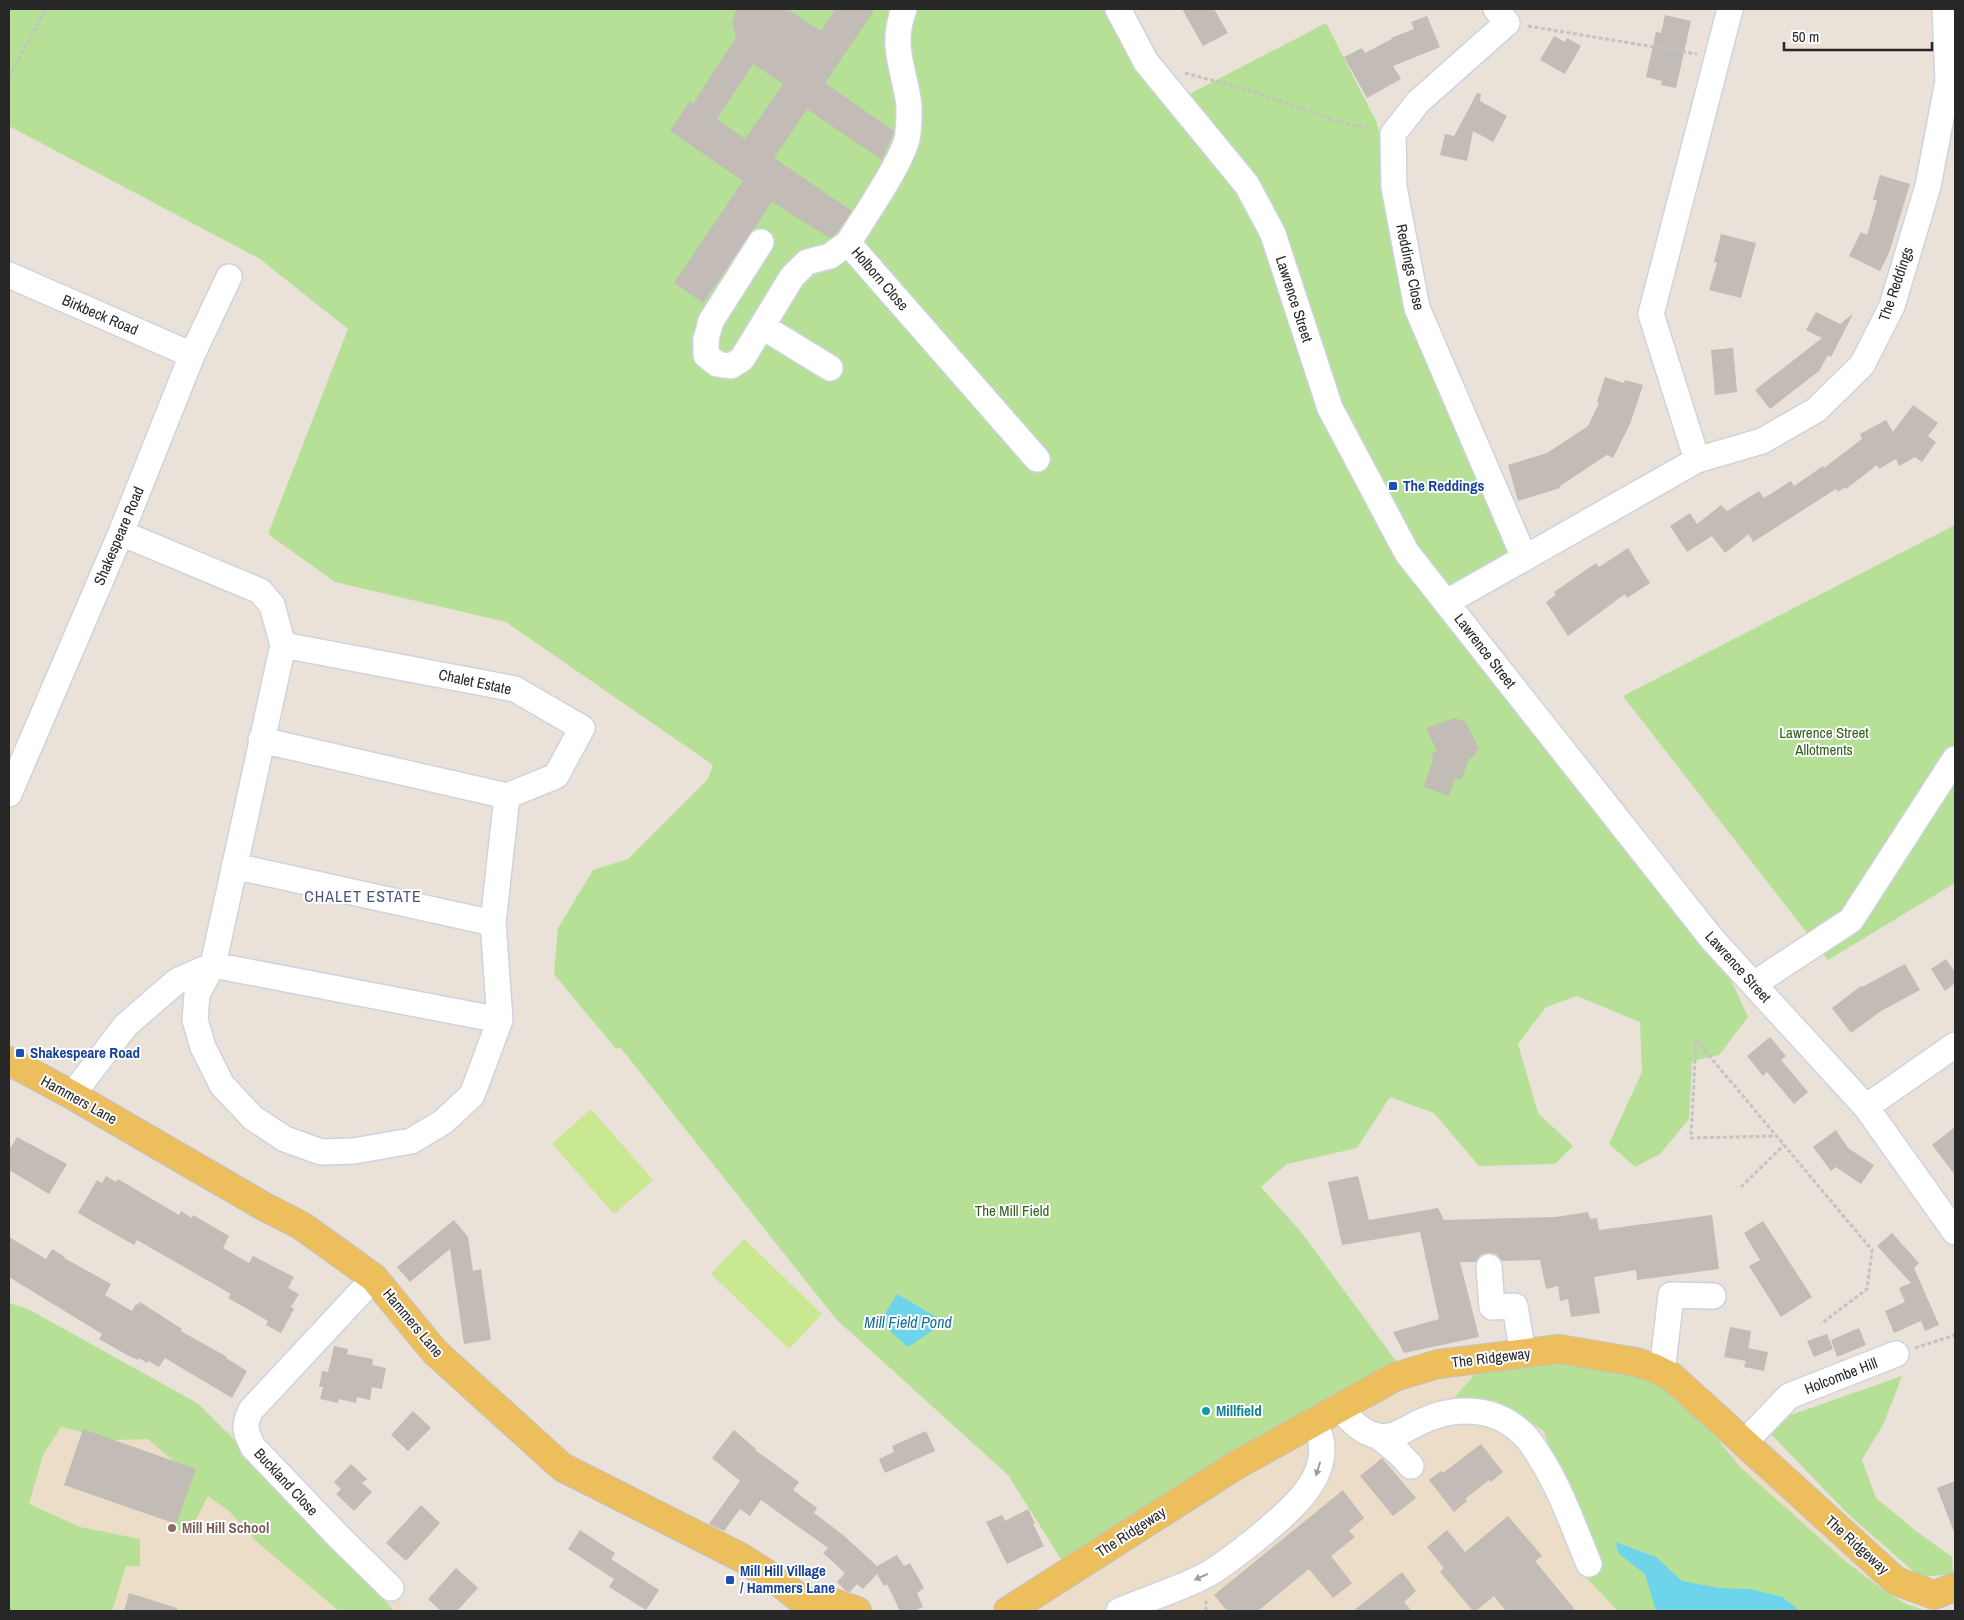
<svg xmlns="http://www.w3.org/2000/svg" width="1964" height="1620" font-family="'Archivo Narrow',sans-serif">
  <style>
    .education { fill: #ecddc8 }
    .green { fill: #b5e096 }
    .pitch { fill: #cae792 }
    .water { fill: #6dd4eb }
    .building { fill: #c2bbb6; fill-rule: evenodd }
    .lines { fill: none; stroke-linecap: round; stroke-linejoin: round }
    .minor-casing { stroke: #ced3e0; stroke-width: 28 }
    .major-casing { stroke: #c3c3c3; stroke-width: 30 }
    .path { stroke: #c3c3c3; stroke-width: 3; stroke-dasharray: 4 2.5; stroke-linecap: butt }
    .minor { stroke: #fff; stroke-width: 25 }
    .major { stroke: #ecbe5c; stroke-width: 28 }
    .oneway { fill: #9e9e9e }
    .transit-dot { fill: #1a4fb4; stroke: #fff; stroke-width: 2 }
    .culture-dot { fill: #0f9aa8; stroke: #fff; stroke-width: 2 }
    .education-dot { fill: #8d6e63; stroke: #fff; stroke-width: 2 }
    .labels { text-anchor: middle; stroke-width: 4; stroke-linejoin: round; paint-order: stroke }
    .street-label { font-size: 15px; fill: #272727; stroke: #fff }
    .transit-label { font-size: 15px; font-weight: bold; fill: #164399; stroke: #fff; text-anchor: start }
    .park-label { font-size: 15px; fill: #2f611b; stroke: #fff }
    .culture-label { font-size: 15px; font-weight: bold; fill: #0d838f; stroke: #fff; text-anchor: start }
    .education-label { font-size: 15px; font-weight: bold; fill: #785e54; stroke: #fff; text-anchor: start }
    .neighbourhood-label { font-size: 16px; letter-spacing: 1px; fill: #495576; stroke: #fff }
    .water-label { font-size: 16px; font-style: italic; fill: #107193; stroke: #fff }
  </style>
  <rect width="100%" height="100%" fill="#eae1d9"/>
  <path class="education" d="M9,1337L262,1445L407,1611H9Z
    M1636,1362L1896,1581L1934,1593L1881,1611H1008L1438,1364Z"/>
  <path class="green" d="M9,9H1118L1178,100L1326,23L1376,121L1392,180L1419,312L1511,550L1439,593L1712,939L1748,1017L1719,1055L1692,1061L1689,1119L1660,1154L1635,1167L1609,1144L1642,1072L1640,1022L1577,996L1546,1007L1518,1044L1538,1113L1573,1146L1555,1164L1479,1166L1434,1113L1390,1097L1357,1148L1287,1164L1261,1187L1301,1232L1407,1376L1069,1572L1008,1475L836,1319L620,1047L616,1049L554,974L558,928L593,870L628,859L708,779L713,765L506,622L335,582L268,534L348,329L260,259L9,126Z
    M1955,525V883L1828,960L1623,696Z
    M9,1303L28,1309L197,1403L314,1519L394,1611H339L257,1542L230,1512L208,1496L190,1531L176,1530L174,1505L191,1476L148,1439L114,1440L61,1427L43,1455L29,1504L80,1527L140,1539V1566H126L112,1611H9Z
    M1562,1364L1639,1374L1674,1386L1740,1467L1845,1561L1883,1590L1904,1603L1926,1611H1618L1577,1568L1563,1491L1544,1431L1496,1401L1455,1397L1476,1373Z
    M1902,1376L1884,1423L1862,1460L1876,1498L1916,1531L1952,1557L1953,1574L1920,1577L1849,1515L1762,1425Z"/>
  <path class="pitch" d="M591,1109L653,1180L614,1214L552,1144Z
    M744,1239L822,1314L789,1349L711,1274Z"/>
  <path class="water" d="M897,1294L945,1322L908,1347L880,1322Z
    M1615,1542L1656,1557L1682,1581L1719,1588L1750,1589L1782,1597L1800,1611H1656L1645,1574L1619,1554Z"/>
  <path class="building" d="M736,9H787L821,31L835,9H875L825,83L894,131L882,160L807,109L774,158L852,211L837,233L830,238L772,202L703,303L674,283L743,181L670,131L690,101L693,104L736,37L732,23ZM753,64L783,84L745,139L717,119Z
    M1182,9H1214L1228,33L1203,46Z
    M1665,15L1691,21L1676,88L1661,85L1662,81L1646,77L1656,32L1661,33Z
    M1427,16L1440,47L1393,66L1401,79L1367,98L1344,57L1362,48L1365,53L1392,39L1391,38L1414,29L1411,22Z
    M1554,36L1565,42L1567,38L1581,46L1565,74L1540,60Z
    M1477,93L1481,94L1480,101L1507,116L1493,142L1473,131L1467,161L1440,155L1445,134L1454,136Z
    M1880,175L1910,184L1889,253L1880,271L1849,256L1861,232L1867,235L1877,201L1873,199Z
    M1721,234L1756,243L1741,298L1709,290L1717,263L1714,262Z
    M1816,312L1840,324L1853,314L1831,357L1828,355L1819,371L1770,409L1755,390L1822,338L1806,330Z
    M1733,348L1737,392L1715,395L1711,350Z
    M1605,377L1624,383L1625,380L1643,385L1630,424L1613,458L1607,455L1560,486V488L1518,501L1508,465L1547,453L1588,426L1599,403L1597,402Z
    M1913,405L1938,423L1928,436L1936,442L1922,462L1915,457L1899,466L1896,459L1879,469L1877,465L1846,489L1845,487L1838,492L1836,489L1753,542L1749,534L1725,553L1712,536L1687,552L1670,526L1690,513L1697,524L1721,505L1727,511L1759,491L1764,498L1791,481L1794,486L1823,466L1824,468L1862,439L1860,434L1886,420L1893,432Z
    M1628,548L1650,583L1627,598L1625,594L1568,636L1546,602L1556,595L1554,592L1596,563L1599,567Z
    M1455,718L1466,722L1479,749L1474,752L1476,755L1469,759L1461,780L1455,778L1449,796L1424,787L1433,759L1431,754L1437,751L1426,728Z
    M1946,959L1955,972V983L1945,991L1931,969Z
    M1905,964L1920,990L1881,1011L1851,1033L1832,1008L1861,986L1862,987Z
    M1770,1037L1786,1056L1781,1060L1808,1092L1794,1104L1767,1072L1763,1076L1747,1056Z
    M1955,1127V1175L1932,1145Z
    M1836,1130L1848,1148L1874,1165L1861,1184L1836,1167L1831,1171L1813,1147Z
    M17,1137L67,1164L49,1194L9,1170V1150Z
    M106,1176L116,1182L118,1179L179,1215L181,1211L192,1218L193,1215L229,1236L223,1248L249,1263L253,1256L294,1277L288,1288L299,1294L291,1307L294,1309L281,1333L266,1325L268,1321L228,1298L231,1294L137,1240L134,1245L78,1213L97,1180L102,1183Z
    M1358,1176L1369,1220L1438,1208L1444,1220L1556,1217L1588,1212L1590,1219L1597,1218L1599,1230L1712,1215L1719,1269L1637,1280L1636,1270L1594,1277L1600,1313L1571,1317L1568,1299L1560,1301L1558,1286L1546,1289L1540,1260L1502,1261L1496,1254L1487,1253L1481,1255L1476,1262H1460L1479,1337L1404,1353L1393,1332L1439,1319L1420,1232L1342,1245L1328,1182Z
    M454,1220L468,1237L473,1271L481,1269L491,1340L464,1344L450,1249L410,1282L397,1267Z
    M1763,1221L1812,1297L1781,1317L1749,1266L1760,1260L1744,1233Z
    M1892,1233L1919,1263L1914,1268L1939,1325L1925,1331L1921,1321L1894,1333L1885,1311L1905,1302L1899,1288L1911,1283L1877,1246Z
    M9,1237L46,1259L52,1249L65,1257L64,1258L111,1284L105,1295L132,1311L136,1304L138,1305L140,1302L182,1329L181,1331L227,1357L226,1358L247,1371L232,1398L165,1358L159,1367L148,1361L147,1363L139,1358L138,1360L127,1355L99,1339L102,1334L9,1277Z
    M1730,1327L1751,1331L1748,1350V1348L1768,1352L1764,1371L1744,1367L1746,1361L1724,1357Z
    M1859,1328L1866,1345L1837,1357L1831,1340Z
    M1827,1334L1833,1349L1814,1357L1807,1341Z
    M334,1346L348,1349L347,1354L373,1359L372,1365L386,1368L382,1389L372,1387L370,1400L357,1397L356,1403L339,1399L338,1403L320,1399L323,1387H319L322,1371L328,1372Z
    M413,1411L431,1428L408,1451L391,1435Z
    M83,1429L196,1469L176,1524L64,1485Z
    M734,1430L756,1449L755,1450L799,1482L793,1490L817,1508L814,1513L842,1534L877,1566L897,1555L904,1566L910,1563L924,1588L917,1593L923,1607L914,1611H900L887,1584L884,1586L877,1574L863,1589L857,1584L850,1592L846,1591L837,1582L845,1573L823,1553L828,1548L761,1500L750,1516L740,1509L724,1531L709,1524L740,1481L712,1458Z
    M926,1431L935,1451L885,1473L879,1459L894,1452L892,1446Z
    M1481,1444L1503,1472L1491,1482L1489,1480L1465,1499L1467,1501L1454,1512L1429,1480L1441,1471L1443,1473Z
    M1382,1458L1416,1498L1393,1516L1360,1476Z
    M351,1464L367,1479L362,1483L372,1492L354,1511L336,1494L341,1489L334,1482Z
    M1955,1481V1532H1954L1937,1488Z
    M1343,1490L1364,1518L1349,1531L1355,1537L1331,1556L1352,1583L1333,1598L1309,1569L1258,1611H1227L1214,1595Z
    M421,1505L440,1523L406,1561L386,1543Z
    M1028,1509L1035,1523L1033,1524L1044,1546L1007,1564L986,1522L1002,1515L1005,1521Z
    M1508,1516L1542,1556L1535,1561L1576,1611H1506L1494,1596L1476,1611H1473L1440,1572L1444,1568L1427,1547L1447,1530L1465,1552Z
    M580,1530L615,1553L611,1559L659,1590L646,1610L609,1587L614,1579L568,1549Z
    M456,1568L478,1588L457,1611H441L428,1599Z
    M1402,1572L1416,1591L1404,1602L1412,1611H1353Z
    M129,1593L177,1608V1611H124Z"/>
  <g class="lines">
    <defs>
      <path id="minor" d="M904,9C891,44 902,64 908,98C910,109 909,122 908,133C907,156 862,220 848,243L1037,459
        M1118,9L1146,62L1247,185L1273,234L1330,408L1407,553L1712,939L1866,1107L1955,1232
        M1496,9L1507,23L1418,102L1393,134L1394,187L1417,308L1524,557
        M761,242L711,321L706,339V355L717,364L731,366L742,359L792,277L807,262L830,256L848,243
        M9,275L192,355
        M763,327L830,368
        M1697,460L1762,441L1816,410L1862,365L1892,306L1928,186L1948,81L1945,9
        M121,533L260,591L272,605L283,645L213,965L197,994L195,1020L203,1047L222,1085L253,1118L285,1139L321,1152L354,1151L411,1141L443,1122L472,1095L500,1020L493,923L507,796
        M1447,602L1697,460L1651,314L1730,9
        M261,740L507,796L556,776L582,728L515,689L283,645
        M9,794L121,533L192,355L229,277
        M234,866L493,923
        M1754,984L1851,920L1955,759
        M72,1095L126,1025L177,981L213,965L500,1020
        M1866,1107L1955,1045
        M1489,1267L1492,1307L1515,1306L1523,1354
        M374,1278L251,1410C243,1426 245,1431 253,1447L340,1538L391,1588
        M1662,1372L1671,1295L1713,1296
        M1339,1408C1350,1419 1361,1433 1378,1436C1394,1439 1406,1429 1420,1422C1457,1404 1499,1407 1527,1438C1532,1444 1536,1451 1540,1457C1561,1490 1574,1528 1589,1564
        M1378,1436L1399,1453L1411,1466
        M1744,1443L1789,1396L1896,1354
        M1119,1611C1148,1598 1181,1589 1208,1574C1227,1563 1244,1549 1261,1535C1293,1508 1341,1470 1314,1422"/>
      <path id="major" d="M9,1061L72,1095L263,1206L302,1226L374,1278L435,1352L562,1467L742,1558L779,1582L804,1602L809,1611
        M804,1602H831L857,1611
        M1008,1611L1235,1466L1395,1377L1438,1364L1559,1349L1636,1362L1654,1368L1672,1377L1896,1581L1934,1595L1955,1587"/>
    </defs>
    <use href="#minor" class="minor-casing"/>
    <use href="#major" class="major-casing"/>
    <path class="path" d="M1528,26L1697,54
      M1185,73L1259,93L1335,121L1372,129
      M9,77L46,9
      M1696,1040L1872,1250L1867,1289L1821,1324
      M1696,1040L1691,1138L1777,1136
      M1741,1187L1784,1145
      M1915,1348L1955,1335
      M1206,1611V1599"/>
    <use href="#minor" class="minor"/>
    <use href="#major" class="major"/>
  </g>
  <defs><path id="oneway-solid" d="M-6-.8H1V-3.2L6.5 0L1 3.2V.8H-6Z" transform="scale(1.25)"/></defs>
  <g class="oneway">
    <use href="#oneway-solid" transform="translate(1318 1469) rotate(107)"/>
    <use href="#oneway-solid" transform="translate(1201 1577) rotate(156)"/>
  </g>
  <g class="transit-dot">
    <rect x="1388" y="481" width="10" height="10" rx="2.5"/>
    <rect x="15" y="1048" width="10" height="10" rx="2.5"/>
    <rect x="725" y="1575" width="10" height="10" rx="2.5"/>
  </g>
  <circle class="culture-dot" cx="1206" cy="1411" r="5"/>
  <circle class="education-dot" cx="172" cy="1528" r="5"/>
  <g class="labels">
    <g class="street-label">
      <text transform="translate(1410 267) rotate(78)" y="5">Reddings Close</text>
      <text transform="translate(880 279) rotate(49)" y="5">Holborn Close</text>
      <text transform="translate(1896 284) rotate(-71)" y="5">The Reddings</text>
      <text transform="translate(1294 299) rotate(72)" y="5">Lawrence Street</text>
      <text transform="translate(100 315) rotate(23)" y="5">Birkbeck Road</text>
      <text transform="translate(119 536) rotate(-67)" y="5">Shakespeare Road</text>
      <text transform="translate(1485 651) rotate(52)" y="5">Lawrence Street</text>
      <text transform="translate(475 682) rotate(12)" y="5">Chalet Estate</text>
      <text transform="translate(1738 967) rotate(48)" y="5">Lawrence Street</text>
      <text transform="translate(79 1100) rotate(29)" y="5">Hammers Lane</text>
      <text transform="translate(413 1323) rotate(50)" y="5">Hammers Lane</text>
      <text transform="translate(1491 1358) rotate(-7)" y="5">The Ridgeway</text>
      <text transform="translate(1841 1376) rotate(-21)" y="5">Holcombe Hill</text>
      <text transform="translate(286 1482) rotate(47)" y="5">Buckland Close</text>
      <text transform="translate(1131 1532) rotate(-33)" y="5">The Ridgeway</text>
      <text transform="translate(1857 1545) rotate(42)" y="5">The Ridgeway</text>
    </g>
    <g class="transit-label">
      <text x="1403" y="491">The Reddings</text>
      <text x="30" y="1058">Shakespeare Road</text>
      <text x="740" y="1576">Mill Hill Village<tspan x="740" dy="17">/ Hammers Lane</tspan></text>
    </g>
    <g class="park-label">
      <text x="1824" y="738">Lawrence Street<tspan x="1824" dy="17">Allotments</tspan></text>
      <text x="1012" y="1216">The Mill Field</text>
    </g>
    <g class="culture-label">
      <text x="1216" y="1416">Millfield</text>
    </g>
    <g class="education-label">
      <text x="182" y="1533">Mill Hill School</text>
    </g>
    <g class="neighbourhood-label">
      <text x="363" y="902">CHALET ESTATE</text>
    </g>
    <g class="water-label">
      <text x="908" y="1328">Mill Field Pond</text>
    </g>
  </g>
  <rect width="1964" height="1620" fill="none" stroke="#272727" stroke-width="20"/>
  <path d="M1784 42v8h148v-8" fill="none" stroke="#272727" stroke-width="2.5"/>
  <text x="1792" y="42" font-size="15" fill="#272727" stroke="#ffffff" stroke-width="4" paint-order="stroke">50 m</text>
</svg>
